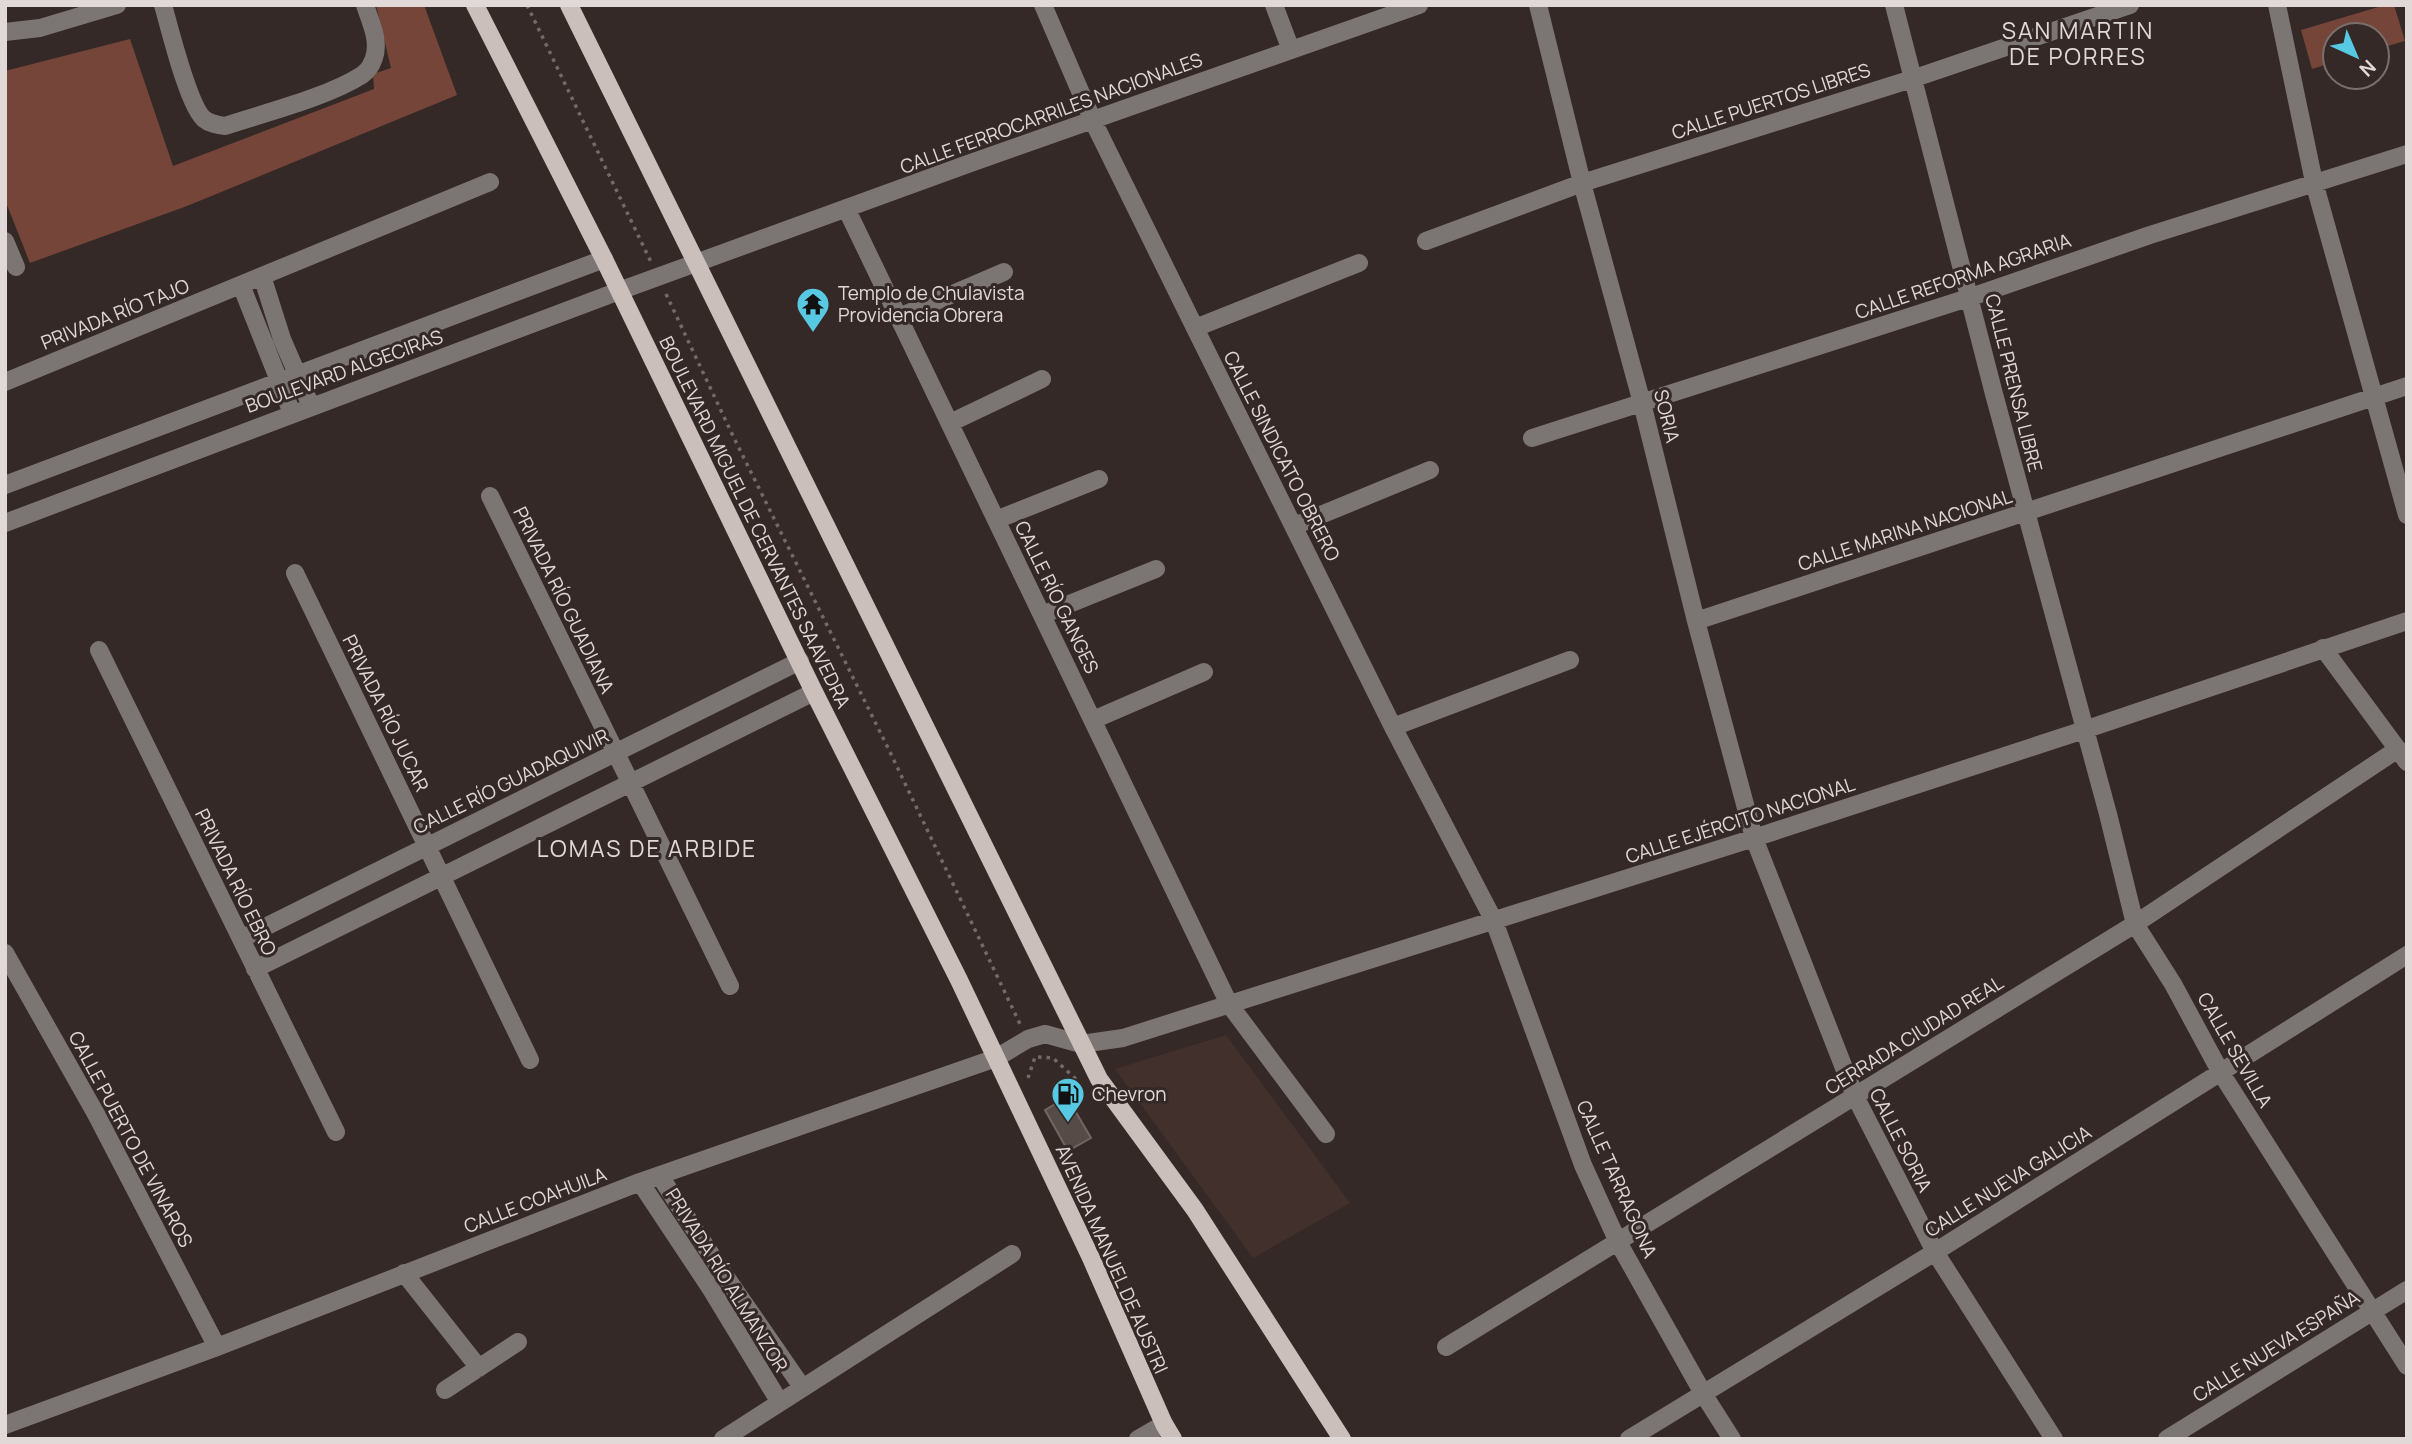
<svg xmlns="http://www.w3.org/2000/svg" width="2412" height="1444" font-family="Manrope,sans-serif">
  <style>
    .built { fill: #41302c }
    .green { fill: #754539 }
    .building { fill: #574b48; stroke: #736662; stroke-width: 2 }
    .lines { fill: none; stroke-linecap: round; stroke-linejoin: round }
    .path { stroke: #736967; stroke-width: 3.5; stroke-dasharray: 3.5 5; stroke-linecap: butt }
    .minor { stroke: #7b7674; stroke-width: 18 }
    .major { stroke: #cbbfbc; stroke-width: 18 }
    .labels { text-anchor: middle; stroke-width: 6; stroke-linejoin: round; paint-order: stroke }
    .street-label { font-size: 19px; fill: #e0d9d7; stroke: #342927 }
    .poi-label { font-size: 19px; fill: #e0d9d7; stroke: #342927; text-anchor: start }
    .quarter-label { font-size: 23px; letter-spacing: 2px; fill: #e0d9d7; stroke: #342927 }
  </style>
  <rect width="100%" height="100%" fill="#342927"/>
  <path class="built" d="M1226,1035L1350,1203L1253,1258L1115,1069Z"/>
  <path class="green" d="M376,5H424L457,95L187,206L30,263L5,200V71L130,39L173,166L374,89L373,74L391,68Z
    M2385,5H2394L2405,41L2377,49V35H2335V62L2312,69L2301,30Z"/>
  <path class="building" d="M1067,1097L1091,1138L1068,1151L1045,1110Z"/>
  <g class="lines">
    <path class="path" d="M527,5L651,262
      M666,294L733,436L890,752L1020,1024
      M1038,1057L1053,1058L1077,1080
      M1028,1078L1035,1057"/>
    <path class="minor" d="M163,5C170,29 188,105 204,119C210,124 218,125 225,126C264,113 328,97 362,75C368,71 372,64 374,58C380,40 370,21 365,5
      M1043,5L1093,121L1195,328L1393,727L1494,921L1583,1165L1618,1242L1704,1395L1732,1439
      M1274,5L1291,50
      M1538,5L1582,183L1642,403L1696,621L1754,838L1855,1096L1935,1252L2054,1439
      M1894,5L1994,394L2108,814L2135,924L2173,984L2221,1073L2407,1366
      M2277,5L2314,182L2407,515
      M5,32L40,28L117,5
      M846,208L1229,1004L1326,1134
      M5,241L16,267
      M1426,241L1582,183L1912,79L2130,5
      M262,276L282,339L311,406
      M241,285L292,413
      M899,317L1004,272
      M1195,328L1359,263
      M5,382L490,182
      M950,423L1042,379
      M1532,438L1971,297L2150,235L2407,154
      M5,485L604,259
      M490,496L730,986
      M996,520L1099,479
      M5,523L619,291L965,165L1419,5
      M1294,526L1430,470
      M295,573L530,1060
      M1042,615L1156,569
      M1696,621L2407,386
      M2323,648L2407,762
      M99,650L336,1132
      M1093,720L1204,672
      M1393,727L1570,660
      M241,939L800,661
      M5,953L96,1114L217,1347
      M255,969L814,692
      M660,1176L719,1267L802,1387
      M640,1182L711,1289L779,1401
      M404,1273L479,1368
      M1446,1347L2135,924L2398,749
      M445,1390L518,1342
      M5,1425L217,1347L640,1182L996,1058L1028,1039L1045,1034L1081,1044L1123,1038L1754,838L2084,730L2407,621
      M723,1439L1012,1254
      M1138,1439L1164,1424
      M1629,1439L1935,1252L2407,955
      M2167,1439L2407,1290"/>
    <path class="major" d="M475,5L604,259L814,692L959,980L1091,1258L1164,1424L1173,1439
      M569,5L1099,1079L1195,1210L1342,1439"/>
  </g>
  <defs>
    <symbol id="temple-pin" viewBox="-11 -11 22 30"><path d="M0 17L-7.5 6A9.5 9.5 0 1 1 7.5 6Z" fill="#58c9e3" stroke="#342927"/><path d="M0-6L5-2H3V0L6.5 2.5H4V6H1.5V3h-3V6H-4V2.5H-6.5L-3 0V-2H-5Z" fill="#111"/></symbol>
    <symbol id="fuel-pin" viewBox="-11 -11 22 30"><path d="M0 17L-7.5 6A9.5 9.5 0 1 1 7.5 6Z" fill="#58c9e3" stroke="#342927"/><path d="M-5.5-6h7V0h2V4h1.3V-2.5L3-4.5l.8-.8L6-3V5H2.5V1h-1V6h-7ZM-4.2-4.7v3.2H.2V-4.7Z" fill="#111"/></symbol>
  </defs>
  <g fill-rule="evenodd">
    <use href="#temple-pin" x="794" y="285" width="38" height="52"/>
    <use href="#fuel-pin" x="1049" y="1075" width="38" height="52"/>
  </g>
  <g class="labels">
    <g class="street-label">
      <text transform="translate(1771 101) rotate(-18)" y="7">CALLE PUERTOS LIBRES</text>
      <text transform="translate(1051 113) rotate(-20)" y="7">CALLE FERROCARRILES NACIONALES</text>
      <text transform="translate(1963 276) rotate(-19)" y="7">CALLE REFORMA AGRARIA</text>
      <text transform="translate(115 314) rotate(-22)" y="7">PRIVADA RÍO TAJO</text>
      <text transform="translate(344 371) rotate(-20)" y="7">BOULEVARD ALGECIRAS</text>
      <text transform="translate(2014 383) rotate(76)" y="7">CALLE PRENSA LIBRE</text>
      <text transform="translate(1667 416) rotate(76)" y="7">SORIA</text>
      <text transform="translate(1282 456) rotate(63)" y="7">CALLE SINDICATO OBRERO</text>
      <text transform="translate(755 522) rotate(64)" y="7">BOULEVARD MIGUEL DE CERVANTES SAAVEDRA</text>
      <text transform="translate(1905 530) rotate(-18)" y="7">CALLE MARINA NACIONAL</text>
      <text transform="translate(1057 597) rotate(64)" y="7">CALLE RÍO GANGES</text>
      <text transform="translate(564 600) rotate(64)" y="7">PRIVADA RÍO GUADIANA</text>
      <text transform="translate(386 713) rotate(64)" y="7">PRIVADA RÍO JUCAR</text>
      <text transform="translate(511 781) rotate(-26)" y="7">CALLE RÍO GUADAQUIVIR</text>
      <text transform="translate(1740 820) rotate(-18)" y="7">CALLE EJÉRCITO NACIONAL</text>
      <text transform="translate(236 882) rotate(64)" y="7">PRIVADA RÍO EBRO</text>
      <text transform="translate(1914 1035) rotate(-32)" y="7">CERRADA CIUDAD REAL</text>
      <text transform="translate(2235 1050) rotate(60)" y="7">CALLE SEVILLA</text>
      <text transform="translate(131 1139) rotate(62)" y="7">CALLE PUERTO DE VINAROS</text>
      <text transform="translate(1901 1140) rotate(63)" y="7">CALLE SORIA</text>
      <text transform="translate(1617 1179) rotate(66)" y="7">CALLE TARRAGONA</text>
      <text transform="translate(2008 1181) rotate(-32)" y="7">CALLE NUEVA GALICIA</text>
      <text transform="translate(535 1200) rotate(-21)" y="7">CALLE COAHUILA</text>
      <text transform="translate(1112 1259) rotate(66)" y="7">AVENIDA MANUEL DE AUSTRI</text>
      <text transform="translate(727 1280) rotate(58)" y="7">PRIVADA RÍO ALMANZOR</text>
      <text transform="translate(2276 1346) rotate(-32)" y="7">CALLE NUEVA ESPAÑA</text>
    </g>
    <g class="poi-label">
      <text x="838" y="300">Templo de Chulavista<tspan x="838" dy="22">Providencia Obrera</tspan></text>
      <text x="1092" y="1101">Chevron</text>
    </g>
    <g class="quarter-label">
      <text x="2078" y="39">SAN MARTIN<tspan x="2078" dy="26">DE PORRES</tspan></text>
      <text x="647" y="857">LOMAS DE ARBIDE</text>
    </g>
  </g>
  <rect width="2412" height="1444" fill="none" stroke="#e0d9d7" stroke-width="14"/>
  <g transform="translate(2356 56) rotate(136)"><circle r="33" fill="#342927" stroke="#796f6d" stroke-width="2"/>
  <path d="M0-5L12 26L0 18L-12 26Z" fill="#58c9e3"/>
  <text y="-10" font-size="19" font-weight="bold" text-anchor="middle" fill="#e0d9d7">N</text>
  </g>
</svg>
